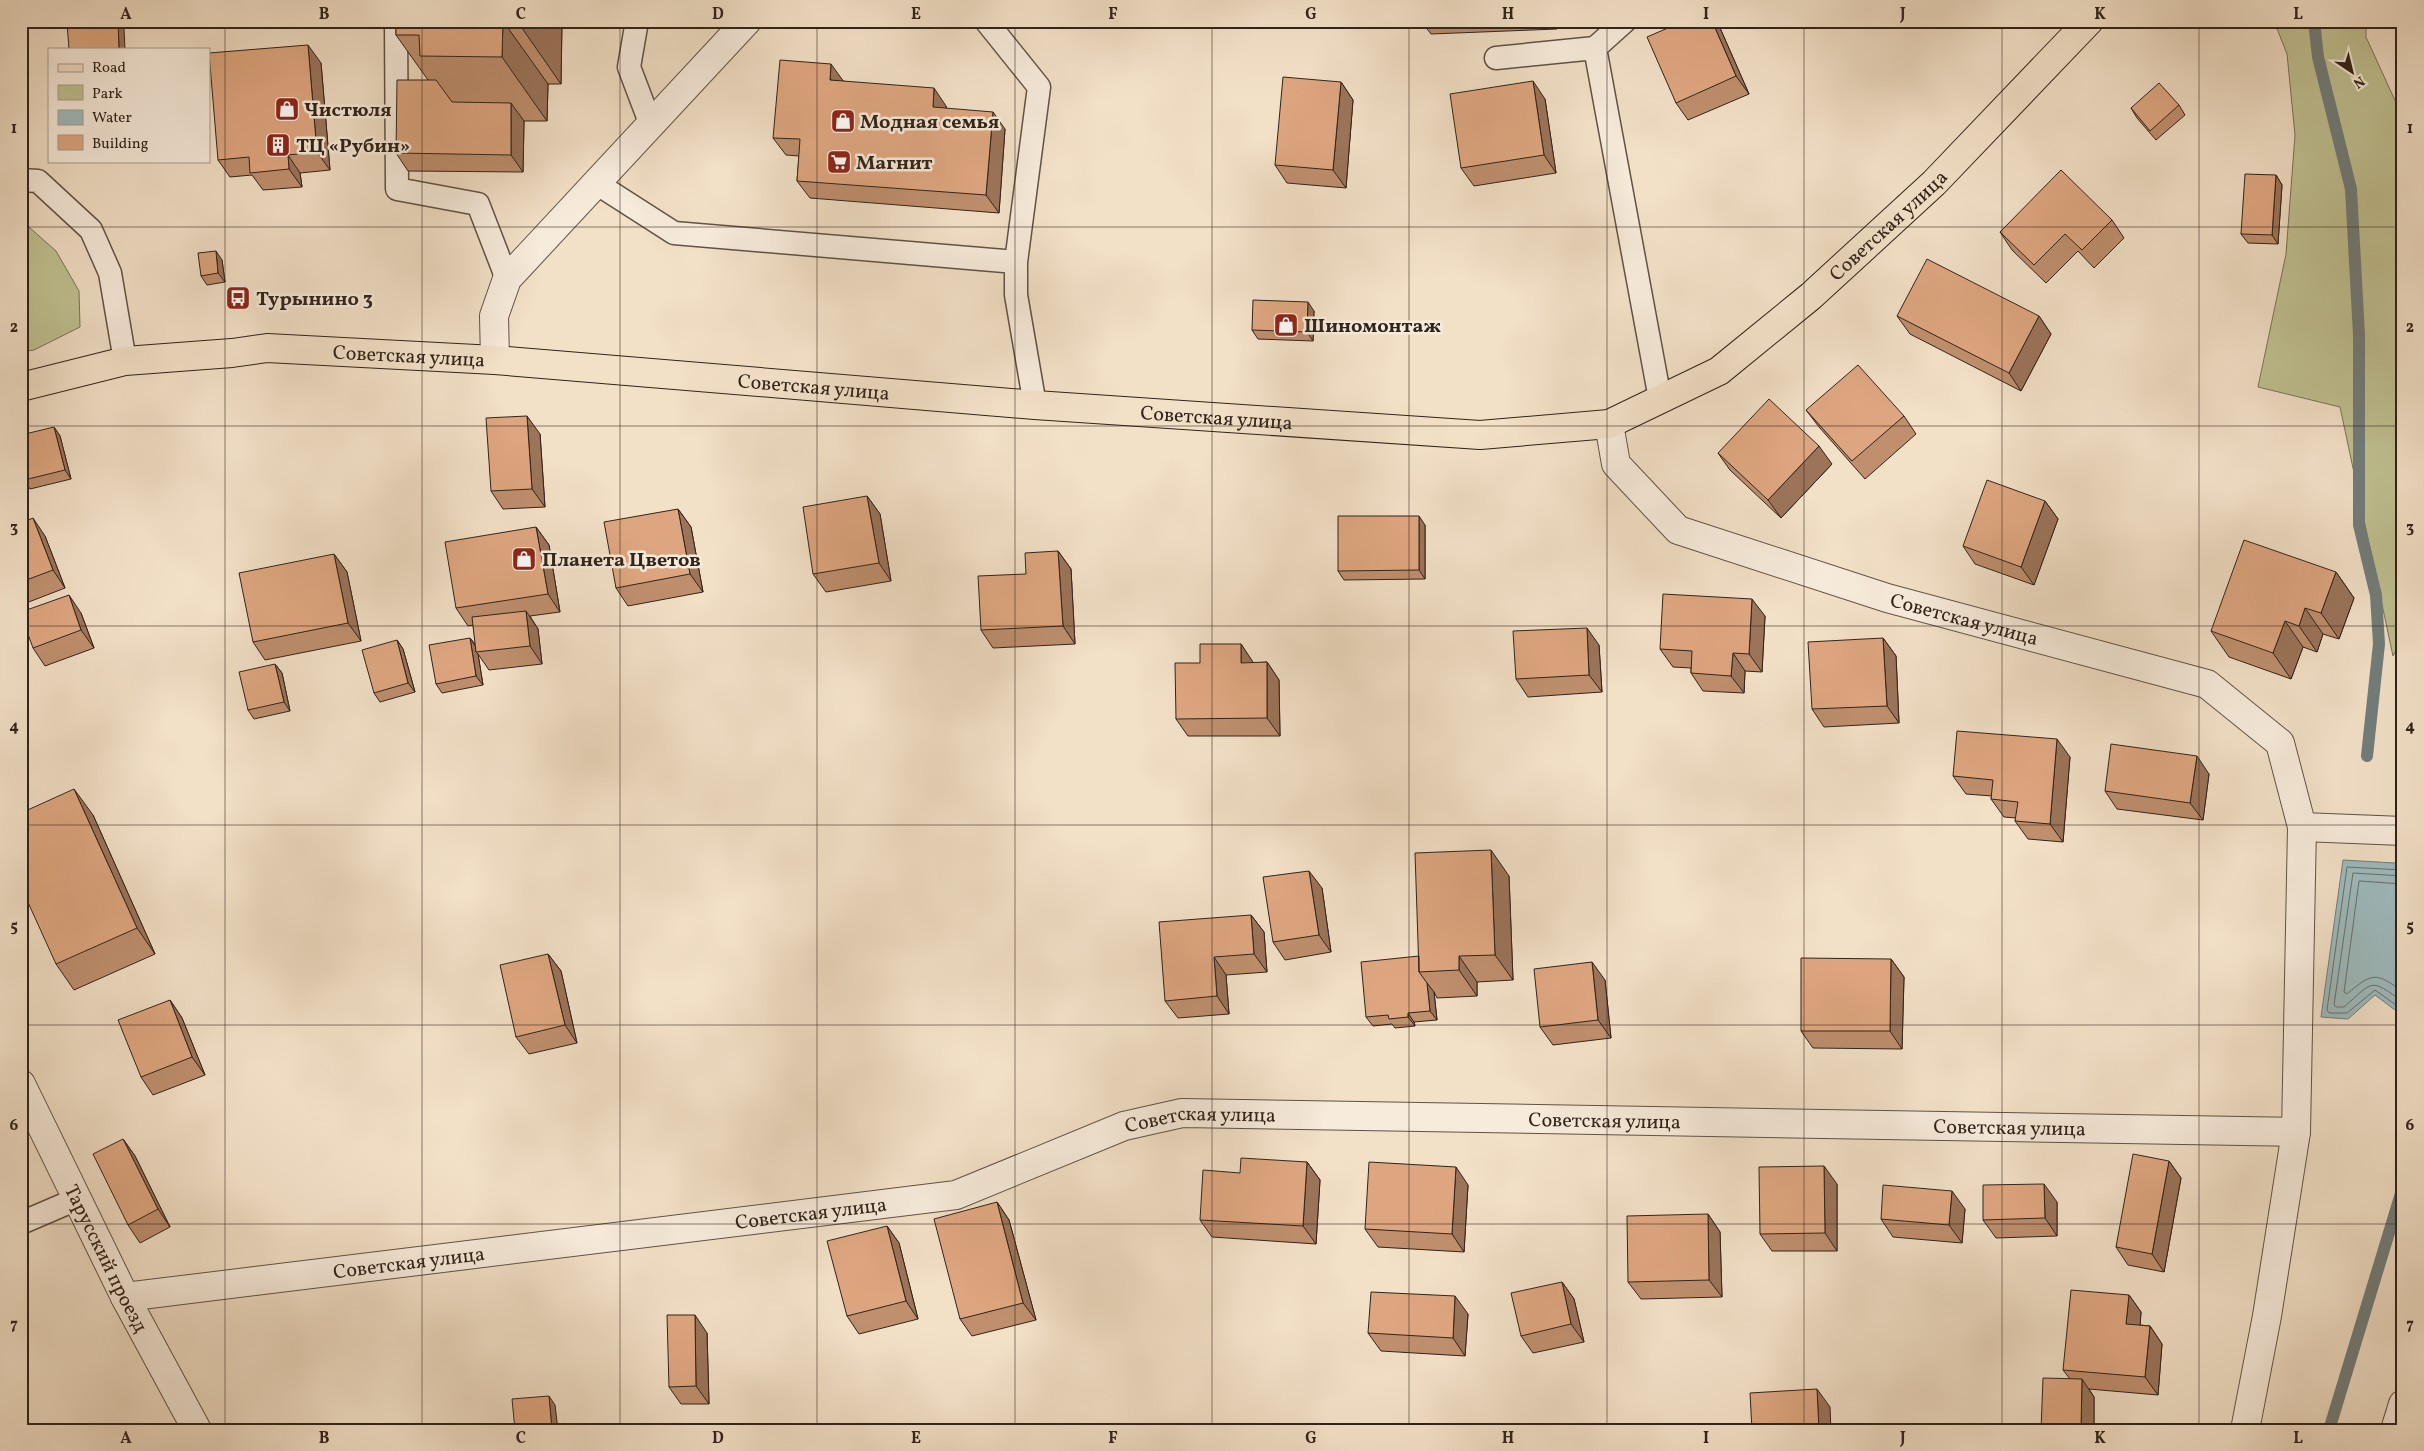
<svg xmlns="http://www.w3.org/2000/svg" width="2424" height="1451" font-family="Vollkorn,serif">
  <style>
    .green { fill: #c0c192; stroke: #787256 }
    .water { fill: #9ebbbe; stroke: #727e7c }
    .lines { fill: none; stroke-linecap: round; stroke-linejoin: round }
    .shore { stroke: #686f6c; stroke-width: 1 }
    .stream { stroke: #727e7c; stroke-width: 12 }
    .service-casing { stroke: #615245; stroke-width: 25 }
    .minor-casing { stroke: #615245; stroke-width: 30 }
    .tertiary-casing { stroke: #615245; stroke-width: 30 }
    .primary-casing { stroke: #31231a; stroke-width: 30 }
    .service { stroke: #f7ebdb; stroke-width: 22 }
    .minor { stroke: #f7ebdb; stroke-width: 28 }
    .tertiary { stroke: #f7ebdb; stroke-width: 28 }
    .primary { stroke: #f2e0c7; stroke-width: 28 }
    .wall { fill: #bf8f6e; stroke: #31231a }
    .shaded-wall { fill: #9b745a; stroke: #31231a }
    .building { fill: #dea680; stroke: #31231a }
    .grid { fill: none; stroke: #31231a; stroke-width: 1; stroke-opacity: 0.55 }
    .labels { text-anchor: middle; stroke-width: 5; stroke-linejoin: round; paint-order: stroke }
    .poi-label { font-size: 20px; font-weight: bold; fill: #31231a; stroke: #f7ebdb; text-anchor: start }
    .street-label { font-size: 20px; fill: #31231a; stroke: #f7ebdb }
    .neatline { fill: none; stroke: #31231a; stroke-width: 2 }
    .grid-label { font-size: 16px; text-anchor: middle; font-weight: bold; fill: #31231a }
  </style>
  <rect width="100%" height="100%" fill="#f2e0c7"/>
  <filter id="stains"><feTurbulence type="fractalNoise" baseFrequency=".004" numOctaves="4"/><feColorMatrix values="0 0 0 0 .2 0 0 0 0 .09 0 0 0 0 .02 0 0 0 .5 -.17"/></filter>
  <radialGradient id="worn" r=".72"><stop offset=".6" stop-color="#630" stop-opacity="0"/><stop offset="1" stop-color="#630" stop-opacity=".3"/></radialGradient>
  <path class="green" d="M2274,21H2366V37L2403,118V636L2393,656L2340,407L2258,387L2286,254L2295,135L2287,54Z
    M21,220L56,251L79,291L80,327L34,350L21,352Z"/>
  <path class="water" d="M2343,860L2395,863L2403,866V1016L2375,995L2348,1019L2321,1017Z"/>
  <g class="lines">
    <path class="shore" d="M2403,870L2347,867L2327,1010L2329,1013H2347L2375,990L2403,1010
      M2403,876L2353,873L2334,1005L2336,1007H2344C2374,981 2369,977 2403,1002
      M2403,884L2359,881L2344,992L2347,994C2373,972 2376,972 2403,992"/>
    <path class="stream" d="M2314,21L2318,57L2351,189L2359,335V525L2376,595L2379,644L2367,756
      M2329,1430L2402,1190L2403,1170"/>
    <defs>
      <path id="service" d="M396,21L397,189L478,204L507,279
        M637,21L629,67L651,125
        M986,21L1039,87L1016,262
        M1595,48L1625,21
        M1496,58L1595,48L1660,399
        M21,180L38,181L91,230L110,273L125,361
        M596,183L674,233L1016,262V295L1035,405
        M21,1223L77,1199"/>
      <g id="minor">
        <path d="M495,360L494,316L507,279L747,21"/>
        <path id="s1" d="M1609,424L1616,464L1678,530L1887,598L2207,684L2280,743L2302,827L2403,831"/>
        <path id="s2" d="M125,1297L956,1195L1124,1126L1182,1113L2296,1132"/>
        <path d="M2245,1430L2267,1316L2296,1132L2302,827"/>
        <path d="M2395,1430L2403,1404"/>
      </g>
      <g id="tertiary">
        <path id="s3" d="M21,1084L125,1297L197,1430"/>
      </g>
      <g id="primary">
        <path id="s4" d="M21,387L125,361L232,353L267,348L495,360L1035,405L1480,435L1609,424L1719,371L1811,296L1934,183L2089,21"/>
      </g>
    </defs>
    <use href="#service" class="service-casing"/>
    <use href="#minor" class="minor-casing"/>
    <use href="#tertiary" class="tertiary-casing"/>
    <use href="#primary" class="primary-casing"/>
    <use href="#service" class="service"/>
    <use href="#minor" class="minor"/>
    <use href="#tertiary" class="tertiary"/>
    <use href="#primary" class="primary"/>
  </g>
  <path class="wall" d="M396,21H562L561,84H548L547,121H524L523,172L408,171L396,153L428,80L396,35Z
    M1421,21H1557V29L1431,34Z
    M1720,28L1749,94L1688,120L1676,103Z
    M321,63L330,170L300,173L302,187L263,190L252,175L230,177L218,160Z
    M843,81L946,106V108L1005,129L999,213L810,198L797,181L799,156L786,155L773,138Z
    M1341,82L1353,100L1346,188L1287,183L1275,165Z
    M1545,99L1556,173L1474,186L1461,168Z
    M2179,105L2185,115L2156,140L2137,118L2131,108Z
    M2276,175L2282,185L2278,244L2248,243L2241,234Z
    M2112,220L2124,238L2094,268L2078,251L2046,283L2012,250L2000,232Z
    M222,260L225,282L207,285L201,276Z
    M1314,311L1313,341L1258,339L1252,330Z
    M1897,316H2039L2051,334L2021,391L1910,334Z
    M1806,410L1904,416L1916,434L1865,479L1819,427Z
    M54,427L60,436L71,479L30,489L24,480Z
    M540,434L545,507L503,509L491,491Z
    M1718,453L1832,464L1781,518L1730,470Z
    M867,496L880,514L891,581L826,592L813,574Z
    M2045,501L2058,519L2034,585L1975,564L1963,546Z
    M678,509L691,527L703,592L628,606L616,588Z
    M21,523L45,536L65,588L21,605Z
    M1425,525V579L1344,580L1338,571Z
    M536,527L549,545L560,612L530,616L538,629L542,664L489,670L478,654L483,685L442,693L436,684L470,638L476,645L473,625L468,626L456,608Z
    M1058,551L1071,569L1075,644L993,648L981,630L1026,574Z
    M334,554L347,572L361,641L265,660L253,642Z
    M2336,572L2354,598L2339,639L2323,634L2317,652L2303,647L2291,679L2229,657L2211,631Z
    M81,613L94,648L45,666L33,648Z
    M1765,616L1762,672L1745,671L1744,693L1703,691L1691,673V668L1673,667L1660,649Z
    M1883,638L1896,656L1899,723L1824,727L1812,709Z
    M397,640L403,649L415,692L380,702L374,693Z
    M1241,644L1253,663L1267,662L1279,680L1280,736H1188L1176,719L1200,663Z
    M1599,645L1602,692L1528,697L1516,679Z
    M275,664L282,673L290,711L254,719L248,710Z
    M2070,757L2063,842L2028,839L2015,821L2016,818L2004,817L1991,799L1992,796L1966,794L1953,776Z
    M2209,774L2203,820L2117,809L2105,791Z
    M93,815L155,954L74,990L56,964Z
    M1509,876L1513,980L1477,982V996L1437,998L1434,992L1437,1020L1414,1022L1415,1026L1395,1028L1392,1024L1373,1026L1366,1017L1419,956Z
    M1322,888L1331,952L1285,960L1273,942Z
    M1251,915L1264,932L1267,972L1226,975L1229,1014L1178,1018L1165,1001Z
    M548,954L561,971L577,1043L529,1054L516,1037Z
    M1891,959L1904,977L1902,1049L1813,1048L1801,1031Z
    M1605,980L1611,1038L1553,1045L1540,1027Z
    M170,1000L182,1018L205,1075L153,1095L141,1077Z
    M123,1139L135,1156L170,1227L140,1243L128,1225Z
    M2169,1161L2181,1178L2164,1272L2128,1265L2116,1247Z
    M1307,1162L1320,1180L1316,1244L1212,1237L1200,1220L1240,1173Z
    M1837,1184V1251H1772L1760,1234Z
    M1468,1185L1464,1252L1378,1247L1365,1229Z
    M997,1202L1009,1220L1036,1320L972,1336L960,1319Z
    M2057,1202V1236L1996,1238L1983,1220Z
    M1965,1209L1962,1243L1893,1237L1881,1219Z
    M1708,1214L1720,1232L1722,1297L1641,1299L1628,1282Z
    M887,1226L899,1243L918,1319L859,1334L847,1316Z
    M1562,1282L1574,1299L1584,1342L1533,1353L1521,1336Z
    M2129,1295L2141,1312L2140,1325L2150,1326L2162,1344L2158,1395L2089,1389L2094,1397V1430H2041L2070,1379L2063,1370Z
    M1468,1314L1465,1356L1381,1351L1368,1333Z
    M707,1333L709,1404H681L669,1387Z"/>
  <path class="shaded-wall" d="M118,21L124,29L125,49H119Z
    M503,21L548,84L547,121L502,57Z
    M517,21H562L561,84Z
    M1552,21H1557V29Z
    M1712,21H1715L1720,28L1749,94L1736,76Z
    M308,45L321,63L330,170L317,152Z
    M831,64L844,82L830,80Z
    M1533,81L1545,99L1556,173L1544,155Z
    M1341,82L1353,100L1346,188L1333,170Z
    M934,88L946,106L945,125L933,107Z
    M511,103L524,121L523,172L511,155Z
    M993,112L1005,129L999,213L986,195Z
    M288,155L300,173L302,187L289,169Z
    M2276,175L2282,185L2278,244L2272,235Z
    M216,251L222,260L225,282L218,273Z
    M1308,302L1314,311L1313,341L1307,332Z
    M2039,316L2051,334L2021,391L2009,373Z
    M527,416L540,434L545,507L532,489Z
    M54,427L60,436L71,479L65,470Z
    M1819,446L1832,464L1781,518L1768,500Z
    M867,496L880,514L891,581L879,563Z
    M2045,501L2058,519L2034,585L2021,567Z
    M678,509L691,527L703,592L690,574Z
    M1419,516L1425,525V579L1419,570Z
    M33,518L45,536L65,588L53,570Z
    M536,527L549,545L560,612L548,594Z
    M1058,551L1071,569L1075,644L1063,626Z
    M334,554L347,572L361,641L348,623Z
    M2336,572L2354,598L2339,639L2321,613Z
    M69,595L81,613L94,648L81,630Z
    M1752,599L1765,616L1762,672L1749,654Z
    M2305,608L2323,634L2317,652L2299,626Z
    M526,611L538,629L542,664L530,646Z
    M2285,621L2303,647L2291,679L2273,653Z
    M1587,628L1599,645L1602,692L1589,675Z
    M470,638L476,647V652L478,654L483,685L476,676Z
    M1883,638L1896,656L1899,723L1887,706Z
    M397,640L403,649L415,692L408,683Z
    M1241,644L1253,662L1254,680L1241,663Z
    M1733,653L1745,671L1744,693L1731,676Z
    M1267,662L1279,680L1280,736L1267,718Z
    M275,664L282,673L290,711L284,702Z
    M2057,739L2070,757L2063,842L2050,824Z
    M2197,756L2209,774L2203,820L2190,803Z
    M74,789L93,815L155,954L137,928Z
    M1491,850L1509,876L1513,980L1495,955Z
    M1309,871L1322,888L1331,952L1319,935Z
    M1251,915L1264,932L1267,972L1254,954Z
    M548,954L561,971L577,1043L565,1025Z
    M1459,956L1477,982V996L1459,970Z
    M1214,957L1226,975L1229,1014L1217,996Z
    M1891,959L1904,977L1902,1049L1890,1031Z
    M1592,962L1605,980L1611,1038L1598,1020Z
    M1427,983L1434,992L1437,1020L1430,1011Z
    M170,1000L182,1018L205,1075L192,1057Z
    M1408,1013L1414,1022L1415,1026L1408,1017Z
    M123,1139L135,1156L170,1227L158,1209Z
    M2169,1161L2181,1178L2164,1272L2152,1254Z
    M1307,1162L1320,1180L1316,1244L1303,1226Z
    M1824,1166L1837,1184V1251L1825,1233Z
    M1456,1167L1468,1185L1464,1252L1452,1234Z
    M2044,1184L2057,1202V1236L2045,1218Z
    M1952,1191L1965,1209L1962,1243L1949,1225Z
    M997,1202L1009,1220L1036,1320L1023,1303Z
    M1708,1214L1720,1232L1722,1297L1709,1280Z
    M887,1226L899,1243L918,1319L906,1301Z
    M1562,1282L1574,1299L1584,1342L1571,1324Z
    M2129,1295L2141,1312L2139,1342L2126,1324Z
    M1455,1296L1468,1314L1465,1356L1453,1338Z
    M695,1315L707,1333L709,1404L696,1386Z
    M2150,1326L2162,1344L2158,1395L2145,1377Z
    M2082,1379L2094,1397V1430H2081Z
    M1817,1389L1830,1407L1831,1430H1819Z
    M549,1396L555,1405L558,1430H552Z"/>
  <path class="building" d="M101,21H118L119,49H69L67,23Z
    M396,21H503L502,57L420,56L419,35H396Z
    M1684,21H1712L1736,76L1676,103L1647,37Z
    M308,45L317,152L288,155L289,169L250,173L249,157L218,160L209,53Z
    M780,60L831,64L830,80L934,88L933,107L993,112L986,195L797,181L800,139L773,138Z
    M1283,77L1341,82L1333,170L1275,165Z
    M397,80H436L452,102L511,103V155L396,153Z
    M1533,81L1544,155L1461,168L1450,94Z
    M2159,83L2179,105L2150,131L2131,108Z
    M2061,170L2112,220L2082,250L2065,234L2034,265L2000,232Z
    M2245,174L2276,175L2272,235L2241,234Z
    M216,251L218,273L201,276L198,253Z
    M1927,259L2039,316L2009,373L1897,316Z
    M1253,300L1308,302L1307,332L1252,330Z
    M1858,365L1904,416L1852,461L1806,410Z
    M1769,399L1819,446L1768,500L1718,453Z
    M527,416L532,489L491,491L486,418Z
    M54,427L65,470L24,480L21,470V435Z
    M1987,480L2045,501L2021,567L1963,546Z
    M867,496L879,563L813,574L803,507Z
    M678,509L690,574L616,588L604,522Z
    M1338,516H1419V570L1338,571Z
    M33,518L53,570L21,582V523Z
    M536,527L548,594L456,608L445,542Z
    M2244,540L2336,572L2321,613L2305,608L2299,626L2285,621L2273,653L2211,631Z
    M1058,551L1063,626L981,630L978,576L1026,574L1025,553Z
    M334,554L348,623L253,642L239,573Z
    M1663,594L1752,599L1749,654L1733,653L1731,676L1691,673L1692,651L1660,649Z
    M69,595L81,630L33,648L21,615V612Z
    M526,611L530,646L476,652L472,617Z
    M1587,628L1589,675L1516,679L1513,631Z
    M470,638L476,676L436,684L429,645Z
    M1883,638L1887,706L1812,709L1808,642Z
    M397,640L408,683L374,693L362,650Z
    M1200,644H1241V663L1267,662V718L1176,719L1175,663H1200Z
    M275,664L284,702L248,710L239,672Z
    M1957,731L2057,739L2050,824L2015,821L2018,802L1991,799L1993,780L1953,776Z
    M2111,744L2197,756L2190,803L2105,791Z
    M74,789L137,928L56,964L21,887V813Z
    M1491,850L1495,955L1459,956V970L1419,972L1415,853Z
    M1309,871L1319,935L1273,942L1263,877Z
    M1251,915L1254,954L1214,957L1217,996L1165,1001L1159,922Z
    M548,954L565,1025L516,1037L500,965Z
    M1419,956V972L1427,983L1430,1011L1408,1013V1017L1389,1019L1388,1015L1366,1017L1361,962Z
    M1801,958L1891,959L1890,1031H1801Z
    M1592,962L1598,1020L1540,1027L1534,969Z
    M170,1000L192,1057L141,1077L118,1020Z
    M123,1139L158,1209L128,1225L93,1154Z
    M2133,1154L2169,1161L2152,1254L2116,1247Z
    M1241,1158L1307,1162L1303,1226L1200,1220L1203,1170L1240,1173Z
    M1369,1162L1456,1167L1452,1234L1365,1229Z
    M1824,1166L1825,1233L1760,1234L1759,1167Z
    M2044,1184L2045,1218L1983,1220V1185Z
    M1883,1185L1952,1191L1949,1225L1881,1219Z
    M997,1202L1023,1303L960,1319L934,1219Z
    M1708,1214L1709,1280L1628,1282L1627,1216Z
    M887,1226L906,1301L847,1316L827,1241Z
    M1562,1282L1571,1324L1521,1336L1511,1293Z
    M2071,1290L2129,1295L2126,1324L2150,1326L2145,1377L2063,1370Z
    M1371,1292L1455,1296L1453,1338L1368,1333Z
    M667,1315H695L696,1386L669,1387Z
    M2043,1378L2082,1379L2081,1430H2041Z
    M1817,1389L1819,1430H1752L1750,1393Z
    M549,1396L552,1430H515L512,1399Z"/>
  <path class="grid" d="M225,21V1430M422,21V1430M620,21V1430M817,21V1430M1015,21V1430M1212,21V1430M1409,21V1430M1607,21V1430M1804,21V1430M2002,21V1430M2199,21V1430M21,227H2403M21,426H2403M21,626H2403M21,825H2403M21,1025H2403M21,1224H2403"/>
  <defs>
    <symbol id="shop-square" viewBox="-11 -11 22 22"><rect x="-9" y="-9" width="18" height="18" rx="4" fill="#8f2418" stroke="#f7ebdb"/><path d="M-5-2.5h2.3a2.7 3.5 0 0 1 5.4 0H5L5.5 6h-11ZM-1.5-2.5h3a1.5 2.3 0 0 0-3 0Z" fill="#fff"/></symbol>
    <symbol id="building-square" viewBox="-11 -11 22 22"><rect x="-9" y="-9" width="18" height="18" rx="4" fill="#8f2418" stroke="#f7ebdb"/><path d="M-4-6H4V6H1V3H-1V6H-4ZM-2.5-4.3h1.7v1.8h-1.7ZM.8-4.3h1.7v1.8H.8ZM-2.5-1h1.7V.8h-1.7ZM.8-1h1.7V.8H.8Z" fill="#fff"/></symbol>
    <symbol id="supermarket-square" viewBox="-11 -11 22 22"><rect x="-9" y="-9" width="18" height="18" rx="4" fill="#8f2418" stroke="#f7ebdb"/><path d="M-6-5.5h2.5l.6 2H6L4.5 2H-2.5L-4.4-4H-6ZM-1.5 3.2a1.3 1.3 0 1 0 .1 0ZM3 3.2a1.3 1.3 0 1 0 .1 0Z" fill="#fff"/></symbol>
    <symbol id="bus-square" viewBox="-11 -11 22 22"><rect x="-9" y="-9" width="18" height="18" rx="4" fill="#8f2418" stroke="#f7ebdb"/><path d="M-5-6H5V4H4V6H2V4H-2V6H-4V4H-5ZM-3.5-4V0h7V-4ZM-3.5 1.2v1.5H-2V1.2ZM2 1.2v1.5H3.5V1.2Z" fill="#fff"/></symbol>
  </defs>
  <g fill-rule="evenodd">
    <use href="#shop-square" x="273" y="95" width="28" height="28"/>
    <use href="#shop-square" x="829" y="107" width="28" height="28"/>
    <use href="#building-square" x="264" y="131" width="28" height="28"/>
    <use href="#supermarket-square" x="825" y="148" width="28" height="28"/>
    <use href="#bus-square" x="224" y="284" width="28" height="28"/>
    <use href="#shop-square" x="1272" y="311" width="28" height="28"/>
    <use href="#shop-square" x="510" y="545" width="28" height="28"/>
  </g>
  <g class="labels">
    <g class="poi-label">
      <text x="304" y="116">Чистюля</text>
      <text x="860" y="128">Модная семья</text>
      <text x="296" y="152">ТЦ «Рубин»</text>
      <text x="856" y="169">Магнит</text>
      <text x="256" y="305">Турынино 3</text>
      <text x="1304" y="332">Шиномонтаж</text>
      <text x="542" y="566">Планета Цветов</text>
    </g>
    <g class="street-label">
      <text dy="7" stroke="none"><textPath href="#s4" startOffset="1941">Советская улица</textPath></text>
      <text dy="7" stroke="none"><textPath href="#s4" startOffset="392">Советская улица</textPath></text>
      <text dy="7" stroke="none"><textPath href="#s4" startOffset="798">Советская улица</textPath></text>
      <text dy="7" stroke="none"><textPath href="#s4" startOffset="1202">Советская улица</textPath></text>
      <text dy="7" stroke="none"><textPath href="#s1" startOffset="431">Советская улица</textPath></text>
      <text dy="7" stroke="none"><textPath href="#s2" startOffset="1501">Советская улица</textPath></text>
      <text dy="7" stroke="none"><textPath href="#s2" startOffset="1096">Советская улица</textPath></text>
      <text dy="7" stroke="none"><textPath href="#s2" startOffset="1906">Советская улица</textPath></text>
      <text dy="7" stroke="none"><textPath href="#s2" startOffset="691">Советская улица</textPath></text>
      <text dy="7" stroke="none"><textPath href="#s3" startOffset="194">Тарусский проезд</textPath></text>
      <text dy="7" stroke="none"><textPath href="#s2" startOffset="286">Советская улица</textPath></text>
    </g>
  </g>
  <rect width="2424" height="1451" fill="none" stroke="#f2e0c7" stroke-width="55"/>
  <rect x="48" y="48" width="162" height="115" fill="#f7ebdb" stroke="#a89b8e"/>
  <rect x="58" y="64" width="25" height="8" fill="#f2e0c7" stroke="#a89b8e"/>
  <text x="92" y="72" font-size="15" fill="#31231a">Road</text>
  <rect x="58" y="85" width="25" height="15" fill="#c0c192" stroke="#a89b8e"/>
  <text x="92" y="98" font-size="15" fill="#31231a">Park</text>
  <rect x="58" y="110" width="25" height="15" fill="#9ebbbe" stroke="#a89b8e"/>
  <text x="92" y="122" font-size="15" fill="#31231a">Water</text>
  <rect x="58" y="135" width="25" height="15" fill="#dea680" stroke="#a89b8e"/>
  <text x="92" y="148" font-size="15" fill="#31231a">Building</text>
  <g transform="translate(2352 72) rotate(145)" stroke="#f7ebdb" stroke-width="4" paint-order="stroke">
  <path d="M0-4L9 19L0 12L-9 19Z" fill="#31231a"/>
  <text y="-8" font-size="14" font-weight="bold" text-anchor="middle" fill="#31231a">N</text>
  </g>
  <rect x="28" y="28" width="2368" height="1396" class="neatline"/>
  <g class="grid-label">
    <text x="126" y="19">A</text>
    <text x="324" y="19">B</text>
    <text x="521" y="19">C</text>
    <text x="718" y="19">D</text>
    <text x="916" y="19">E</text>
    <text x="1113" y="19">F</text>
    <text x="1311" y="19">G</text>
    <text x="1508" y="19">H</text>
    <text x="1706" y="19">I</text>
    <text x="1903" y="19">J</text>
    <text x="2100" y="19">K</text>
    <text x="2298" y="19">L</text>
    <text x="14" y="133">1</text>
    <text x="2410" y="133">1</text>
    <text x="14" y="332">2</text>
    <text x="2410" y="332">2</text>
    <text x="14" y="532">3</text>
    <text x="2410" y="532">3</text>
    <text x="14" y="731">4</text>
    <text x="2410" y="731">4</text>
    <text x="14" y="931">5</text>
    <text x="2410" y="931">5</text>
    <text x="14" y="1130">6</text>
    <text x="2410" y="1130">6</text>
    <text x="14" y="1329">7</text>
    <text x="2410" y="1329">7</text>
    <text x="126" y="1443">A</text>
    <text x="324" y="1443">B</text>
    <text x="521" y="1443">C</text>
    <text x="718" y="1443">D</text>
    <text x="916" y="1443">E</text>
    <text x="1113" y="1443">F</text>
    <text x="1311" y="1443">G</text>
    <text x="1508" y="1443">H</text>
    <text x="1706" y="1443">I</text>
    <text x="1903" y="1443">J</text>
    <text x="2100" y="1443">K</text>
    <text x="2298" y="1443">L</text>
  </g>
  <rect width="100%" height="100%" filter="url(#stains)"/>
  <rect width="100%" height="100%" fill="url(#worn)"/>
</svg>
